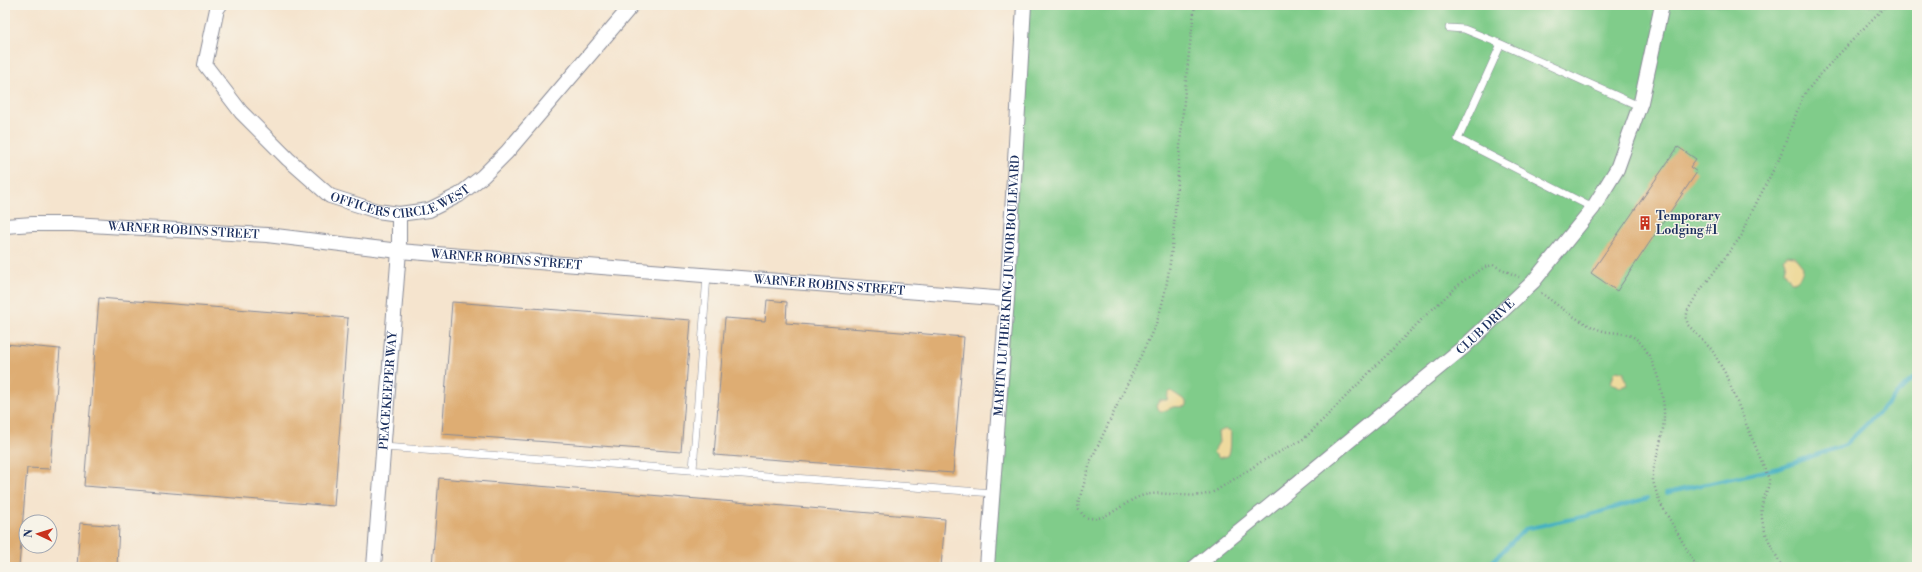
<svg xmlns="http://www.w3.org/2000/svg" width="1922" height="572" font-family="'Libre Bodoni',serif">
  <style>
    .green { fill: #80cc8a; stroke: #4e7e74 }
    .sand { fill: #eeda9e; stroke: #84847e }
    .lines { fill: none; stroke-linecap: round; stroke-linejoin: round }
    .stream { stroke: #45b1c3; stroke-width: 4 }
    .building { fill: #dead73 }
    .service-casing { stroke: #888a96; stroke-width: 8 }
    .minor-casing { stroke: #888a96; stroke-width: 16 }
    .path { stroke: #888a96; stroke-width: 2.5; stroke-dasharray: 1 3; stroke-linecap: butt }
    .service { stroke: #fff; stroke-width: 7 }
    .minor { stroke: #fff; stroke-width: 14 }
    .labels { text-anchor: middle; stroke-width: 3; stroke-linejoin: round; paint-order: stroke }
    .street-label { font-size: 12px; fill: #1b2f5e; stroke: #f7f3e8 }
    .poi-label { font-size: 12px; font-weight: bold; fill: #1b2f5e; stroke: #f7f3e8; text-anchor: start }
  </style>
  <rect width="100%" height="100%" fill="#f7f3e8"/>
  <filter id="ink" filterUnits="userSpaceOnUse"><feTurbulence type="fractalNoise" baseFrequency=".025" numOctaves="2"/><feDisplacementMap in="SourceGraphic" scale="8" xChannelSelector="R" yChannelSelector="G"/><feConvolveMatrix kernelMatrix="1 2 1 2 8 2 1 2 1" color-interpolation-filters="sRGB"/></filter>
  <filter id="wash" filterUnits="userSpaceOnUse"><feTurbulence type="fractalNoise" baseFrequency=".012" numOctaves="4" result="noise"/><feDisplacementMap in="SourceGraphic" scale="16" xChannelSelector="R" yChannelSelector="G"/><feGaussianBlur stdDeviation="0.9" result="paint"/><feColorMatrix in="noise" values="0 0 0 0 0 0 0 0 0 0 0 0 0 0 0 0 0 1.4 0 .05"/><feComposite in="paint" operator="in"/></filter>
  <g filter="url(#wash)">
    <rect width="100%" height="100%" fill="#f5e4ce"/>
    <path class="green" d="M1028,5H1917V567H986Z"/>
    <path class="sand" d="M1787,255L1794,256L1803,267C1802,274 1799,283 1791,282L1784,271L1786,262L1784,259Z
      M1617,370L1624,372V377L1628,385L1620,387L1611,383L1614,373Z
      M1171,391L1186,401V406C1181,408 1177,406 1173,407C1165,410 1158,416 1157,403L1159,400H1167L1168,394Z
      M1226,429L1231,431C1230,439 1232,449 1228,456L1219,458L1213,452L1219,442L1218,432Z"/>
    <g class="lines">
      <path class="stream" d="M1666,493L1778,468L1845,445L1917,375
        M1487,567L1525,529L1586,516L1648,498"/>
    </g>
    <g id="blocks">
      <path class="building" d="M1678,147L1696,159L1690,167L1697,172L1617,291L1591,273Z
        M99,298L348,318L334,506L84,486Z
        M767,300L787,302L786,323L964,337L953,473L714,455L725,318L765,321Z
        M452,302L691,320L681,452L442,434Z
        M5,344L60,349L50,469L27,468L19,567H5Z
        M439,478L945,519L941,567H432Z
        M80,523L119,526L117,567H77Z"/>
    </g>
  </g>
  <g filter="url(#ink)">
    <use href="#blocks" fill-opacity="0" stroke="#888a96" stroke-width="1"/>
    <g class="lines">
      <defs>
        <path id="service" d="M1449,28L1464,29L1501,44L1639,106
          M1501,44L1458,139L1593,208
          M384,447L993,493
          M693,470L707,275"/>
        <g id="minor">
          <path id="s1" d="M220,5L217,9L205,65L241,112L288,159L330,196L377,211L399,214L429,210L459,195L483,176L507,152L632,5"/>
          <path id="s2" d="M5,226L33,224H72L267,235L399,251L1007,299"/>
          <path id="s3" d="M374,567L399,251V214"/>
          <path id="s4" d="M987,567L1007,299L1024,5"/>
          <path id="s5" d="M1195,567L1465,346L1533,282L1593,208L1617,169L1641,102L1662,5"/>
        </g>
      </defs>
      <use href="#service" class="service-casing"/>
      <use href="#minor" class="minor-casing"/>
      <path class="path" d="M1195,5C1188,56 1183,108 1179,159C1174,213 1174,273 1156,324L1091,460L1078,504L1079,510L1085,517C1105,524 1123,502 1141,496C1167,488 1194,503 1217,490L1261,462L1305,438L1425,316L1463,281L1485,267L1493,265L1519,277
        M1541,293C1559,306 1578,322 1600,330C1611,334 1624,331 1635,338C1653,351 1665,394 1664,416C1664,434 1657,454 1653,472V481L1659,501L1697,567
        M1782,567C1773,548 1759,528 1762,506C1763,496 1770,488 1769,479L1725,373L1712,350L1688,325L1686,318L1688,310L1696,296L1742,235L1746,223L1779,159L1803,96L1822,72L1886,5"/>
      <use href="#service" class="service"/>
      <use href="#minor" class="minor"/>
    </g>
  </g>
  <defs>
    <symbol id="building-bare" viewBox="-9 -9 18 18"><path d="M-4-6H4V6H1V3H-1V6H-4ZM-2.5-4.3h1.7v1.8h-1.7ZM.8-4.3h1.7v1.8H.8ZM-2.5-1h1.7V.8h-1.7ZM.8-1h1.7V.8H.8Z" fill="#c8321e" stroke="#f7f3e8" stroke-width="2.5" paint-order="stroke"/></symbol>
  </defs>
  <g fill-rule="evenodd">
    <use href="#building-bare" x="1635" y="213" width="20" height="20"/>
  </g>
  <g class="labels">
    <g class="street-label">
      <text dy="4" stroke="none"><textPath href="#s1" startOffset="318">OFFICERS CIRCLE WEST</textPath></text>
      <text dy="4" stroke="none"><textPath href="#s2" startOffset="179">WARNER ROBINS STREET</textPath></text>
      <text dy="4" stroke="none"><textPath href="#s2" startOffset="503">WARNER ROBINS STREET</textPath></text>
      <text dy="4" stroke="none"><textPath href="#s2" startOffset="827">WARNER ROBINS STREET</textPath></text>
      <text dy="4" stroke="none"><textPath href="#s4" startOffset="282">MARTIN LUTHER KING JUNIOR BOULEVARD</textPath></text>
      <text dy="4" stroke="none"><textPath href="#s5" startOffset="377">CLUB DRIVE</textPath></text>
      <text dy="4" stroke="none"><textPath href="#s3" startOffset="177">PEACEKEEPER WAY</textPath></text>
    </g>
    <g class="poi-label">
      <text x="1656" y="220">Temporary<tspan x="1656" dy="14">Lodging #1</tspan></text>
    </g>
  </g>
  <rect width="1922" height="572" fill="none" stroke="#f7f3e8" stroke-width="20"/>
  <g transform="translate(38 534) rotate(274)"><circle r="19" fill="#f7f3e8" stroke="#9fa5b1"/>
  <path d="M0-3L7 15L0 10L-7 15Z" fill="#c8321e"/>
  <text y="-6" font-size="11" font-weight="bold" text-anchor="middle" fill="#1b2f5e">N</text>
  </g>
</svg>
